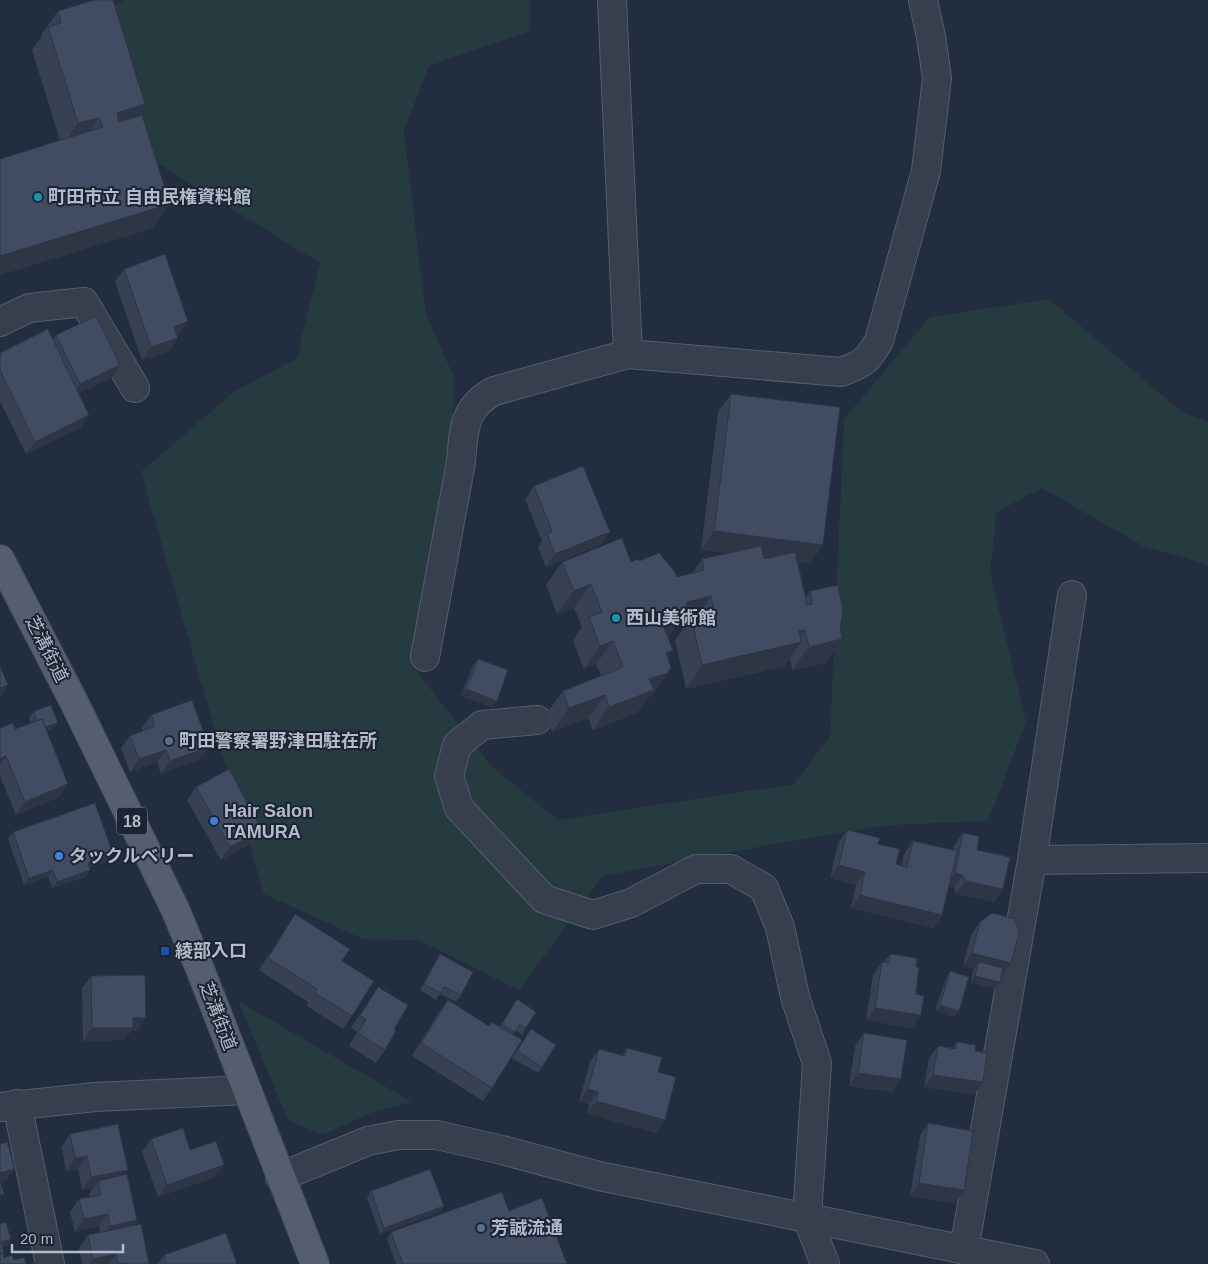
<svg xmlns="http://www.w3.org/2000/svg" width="1208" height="1264" font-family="Helvetica,'Noto Sans JP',sans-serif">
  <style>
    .green { fill: #253b40 }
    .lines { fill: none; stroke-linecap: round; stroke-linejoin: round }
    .minor-casing { stroke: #555d6d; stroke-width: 30 }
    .major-casing { stroke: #404858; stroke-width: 30 }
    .minor { stroke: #373f4f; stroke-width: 28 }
    .major { stroke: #555e6f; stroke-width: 28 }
    .wall { fill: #384154 }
    .shaded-wall { fill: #2e3545 }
    .building { fill: #414c62; stroke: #2e3545 }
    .culture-dot { fill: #0f9aa8; stroke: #1c2434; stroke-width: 2 }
    .service-dot { fill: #5c6f8a; stroke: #1c2434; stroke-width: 2 }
    .shop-dot { fill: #3f7fe0; stroke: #1c2434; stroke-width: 2 }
    .transit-dot { fill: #1a4fb4; stroke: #1c2434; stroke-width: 2 }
    .labels { text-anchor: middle; stroke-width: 4; stroke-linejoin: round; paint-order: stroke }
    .shield { fill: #1c2434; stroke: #868d9d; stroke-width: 1 }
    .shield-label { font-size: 16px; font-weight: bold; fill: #b3baca }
    .poi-label { font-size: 18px; font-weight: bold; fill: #b3baca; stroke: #1c2434; text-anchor: start }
    .street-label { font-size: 18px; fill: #b3baca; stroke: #1c2434 }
  </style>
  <rect width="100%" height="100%" fill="#222d3f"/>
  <path class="green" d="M125,0H530V31L429,66L404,131L426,315L454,377L451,486L410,663L491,766L558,820L794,784L830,736L844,419L930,317L1049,299L1183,413L1208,421V565L1143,546L1042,488L997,512L990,572L1026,722L988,821L891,825L769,845L603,876L519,990L419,940L363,939L264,894L199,676L141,472L235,391L297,358L320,263L149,158L114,5Z
    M238,1001L412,1102L373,1112L323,1135L288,1120Z"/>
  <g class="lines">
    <defs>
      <path id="minor" d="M612,0L628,354
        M0,322L29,308L84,302L135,388
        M425,657L461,462C464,429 463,408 494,391L628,354L841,372C864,364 867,361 879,341L926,171L937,78L931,37L923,0
        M537,720L482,725L457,745L449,776L459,808L544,899L593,915L631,903L696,869H731L764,888L780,927L795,997L817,1063L807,1217L825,1264
        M1032,860L1208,858
        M17,1104L50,1264
        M0,1107L95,1097L247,1090
        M280,1177L368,1141L398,1135H437L502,1150L599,1176L1035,1264
        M964,1250L1032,860L1072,595"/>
      <path id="major" d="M0,559L74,702L175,909L200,969L315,1264"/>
    </defs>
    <use href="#minor" class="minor-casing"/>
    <use href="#major" class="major-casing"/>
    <use href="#minor" class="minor"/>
    <use href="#major" class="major"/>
  </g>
  <path class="wall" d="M58,11L145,104L136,117L170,204L153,228L0,275V159L60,140L32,50L42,36L41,35Z
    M124,269L188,321L179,334L177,335L169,351L142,360L115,282Z
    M56,335L120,365L111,378L79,393L89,415L80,428L26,454L0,401V353L53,340Z
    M731,394L823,545L810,563L798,562L806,597L810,591L840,628L842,639L826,663L792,670L790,659L785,666L686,689L675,640L688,622L677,624L668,637L673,650L668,658L652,696L648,697L637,713L593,730L588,718L552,732L546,714L563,691L601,676L596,664L584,669L573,641L582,627L574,608L557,614L546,585L562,562L639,561L677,577L693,573L702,559L728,553L701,550L718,412Z
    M534,486L602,544L546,567L538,547L542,541L525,499Z
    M478,659L497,701L492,707L461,696L473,665Z
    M34,711L53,729L47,731L68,784L59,797L16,815L0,776V728L15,729L31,723L29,718Z
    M151,715L209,747L200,759L161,774L157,762L130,772L121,748L130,736L143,731L142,728Z
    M196,787L253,842L221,860L187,800Z
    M847,830L878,844L896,864L901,866L904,854L913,841L953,850L954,846L963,833L977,850L1003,889L994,902L956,894L954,888L949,887L942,915L933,928L851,908L856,885L830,878L838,843Z
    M13,832L108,861L89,868L90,870L85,877L52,888L48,876L24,885L8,839Z
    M295,914L342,961L352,1016L343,1029L307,1006L308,1002L259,970Z
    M980,922L1011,963L1002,976H1001L995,989L970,982L974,969L963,966L971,935Z
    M440,954L461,995L456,1002L440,994L436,1000L420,990L436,960Z
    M890,954L916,994L912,1028L866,1020L873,975L882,962H884Z
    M950,971L959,1011L954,1017L935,1011L946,978Z
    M91,976L137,1031H131L124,1040L83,1041L82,988Z
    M378,987L394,1030L385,1050L376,1063L349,1046L357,1032L351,1028Z
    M517,999L526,1028L522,1035L516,1030L513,1034L492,1088L483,1101L412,1056L439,1012L448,1000L489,1026H500Z
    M531,1029L542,1067L538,1073L512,1058Z
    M864,1033L901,1079L892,1092L849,1086L855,1046Z
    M957,1042L975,1051L974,1095L924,1087L929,1058L938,1046L953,1048Z
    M627,1048L658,1072L665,1120L656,1133L587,1114L589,1104L579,1102L590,1062L599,1049L622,1055Z
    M928,1123L955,1203L910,1196L920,1136Z
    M70,1134L128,1170L124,1175L137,1220L133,1226L149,1264H82L79,1248L88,1235L100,1233L99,1226L75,1232L70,1212L79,1199L90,1197L89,1194L93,1188L82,1190L78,1169L66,1171L62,1147Z
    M151,1139L215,1177L158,1197L142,1152Z
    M371,1191L444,1206L440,1212L380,1234L367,1198Z
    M509,1211L567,1264H396L387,1239L391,1232Z
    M164,1255L237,1264H157Z"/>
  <path class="shaded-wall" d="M145,104L129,128L100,136L117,113Z
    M99,118L83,141L62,147L78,123Z
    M170,204L153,228L0,275V256Z
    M188,321L179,334L165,339L174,327Z
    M178,338L169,351L142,360L151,347Z
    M120,365L111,378L71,397L80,384Z
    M89,415L80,428L26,454L35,442Z
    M714,531L823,545L810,563L701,550Z
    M610,532L602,544L546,567L555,554Z
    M591,584L574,608L557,614L574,591Z
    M711,596L694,620L691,617L688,622L677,624L667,638L662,623L687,602Z
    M805,630L795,644L801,642L785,666L686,689L702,665L799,631Z
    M842,639L826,663L792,670L809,647Z
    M613,641L596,664L584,669L600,646Z
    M673,650L657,674L666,653Z
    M668,673L652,696L648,697L637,713L593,730L609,707L649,679Z
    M8,685L0,697V688Z
    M466,689L497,701L492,707L461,696Z
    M605,695L588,718L552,732L569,708Z
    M58,723L53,729L36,735L40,729Z
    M209,747L200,759L161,774L170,761Z
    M166,750L157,762L130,772L139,759Z
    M6,756L0,765V759Z
    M68,784L59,797L16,815L25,802Z
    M262,830L253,842L221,860L230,847Z
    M113,854L108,861L83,870L88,863Z
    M839,865L865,872L856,885L830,878Z
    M53,870L48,876L24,885L29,878Z
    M90,870L85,877L52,888L57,882Z
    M955,873L963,875L954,888L946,886Z
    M965,881L1003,889L994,902L956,894Z
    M860,895L942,915L933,928L851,908Z
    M972,953L1011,963L1002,976L977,969L979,962L974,969L963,966Z
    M975,976L1000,982L995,989L970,982Z
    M940,1005L959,1011L954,1017L935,1011Z
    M875,1008L921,1015L912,1028L866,1020Z
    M133,1018H146L137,1031H131L124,1040L83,1041L92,1028Z
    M858,1073L901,1079L892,1092L849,1086Z
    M933,1075L983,1082L974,1095L924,1087Z
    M588,1089L598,1092L589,1104L579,1102Z
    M596,1101L665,1120L656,1133L587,1114Z
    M87,1156L78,1169L66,1171L75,1158Z
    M224,1165L215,1177L158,1197L167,1185Z
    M15,1169L6,1181L0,1183V1173Z
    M128,1170L119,1183L98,1181L93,1188L82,1190L91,1177Z
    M919,1183L964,1190L955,1203L910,1196Z
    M444,1206L440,1212L380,1234L384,1228Z
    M108,1214L99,1226L75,1232L84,1219Z
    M137,1220L128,1232L102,1238L110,1226Z
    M11,1239L7,1246L0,1248L1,1242Z
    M116,1254L109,1264H89L93,1259Z"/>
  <path class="building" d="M94,0H113L145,104L117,113L119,122L142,115L170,204L0,256V159L103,127L99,118L78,123L48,27L61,23L58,11Z
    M165,254L188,321L174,327L178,338L151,347L124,269Z
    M96,316L120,365L80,384L56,335Z
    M48,329L89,415L35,442L0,370V353Z
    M731,394L840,407L823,545L714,531Z
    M583,466L610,532L555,554L547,534L552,531L534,486Z
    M622,538L631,562L638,559L639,561L659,553L675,572L677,577L704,570L702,559L761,546L764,559L795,552L807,605L812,604L810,591L838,585L843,610L840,628L842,639L809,647L805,630L799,631L801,642L702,665L691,617L714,611L711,596L687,602L684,614L662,623L673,650L666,653L671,667L668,673L649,679L654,690L609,707L605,695L569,708L563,691L623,667L613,641L600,646L589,617L602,612L591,584L574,591L562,562Z
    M478,659L508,670L497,701L466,689Z
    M0,666L8,685L0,688Z
    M192,700L209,747L170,761L166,750L139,759L130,736L155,726L151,715Z
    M51,705L58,723L45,727L42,719L37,721L34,711Z
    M42,719L68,784L25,802L6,756L0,759V728L13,723L15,729Z
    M229,769L262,830L230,847L196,787Z
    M95,803L113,854L88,863L90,870L57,882L53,870L29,878L13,832Z
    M847,830L880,838L878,844L900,849L896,864L907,867L913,841L957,851L942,915L860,895L865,872L839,865Z
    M963,833L979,836L977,850L1010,857L1003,889L965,881L963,875L955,873Z
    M992,913L1015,919L1019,933L1011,963L972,953L980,922Z
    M295,914L350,949L342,961L374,981L352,1016L315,993L317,989L268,958Z
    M440,954L473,972L461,995L444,987L441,993L424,984Z
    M890,954L917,958L916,967H919L916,994L924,996L921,1015L875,1008L882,962L889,963Z
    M979,962L1003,968L1000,982L975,976Z
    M950,971L969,977L959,1011L940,1005Z
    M145,975L146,1018H133V1028H92L91,976Z
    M378,987L408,1005L394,1030L396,1031L385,1050L358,1033L366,1019L360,1016Z
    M517,999L536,1012L526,1028L520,1024L515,1032L502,1024Z
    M448,1000L489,1026L492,1022L522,1040L492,1088L421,1043Z
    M531,1029L556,1045L542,1067L517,1051Z
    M864,1033L907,1040L901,1079L858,1073Z
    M957,1042L976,1045L975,1051L987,1053L983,1082L933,1075L938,1046L956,1049Z
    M627,1048L662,1057L658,1072L676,1077L665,1120L596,1101L598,1092L588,1089L599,1049L625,1056Z
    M928,1123L973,1131L964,1190L919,1183Z
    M118,1124L128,1170L91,1177L87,1156L75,1158L70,1134Z
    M183,1128L190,1150L216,1141L224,1165L167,1185L151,1139Z
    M7,1142L15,1169L0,1173V1144Z
    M430,1169L444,1206L384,1228L371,1191Z
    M127,1174L137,1220L110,1226L108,1214L84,1219L79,1199L101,1195L98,1181Z
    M0,1181L4,1194L0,1195Z
    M502,1192L509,1211L542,1198L567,1264H403L391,1232Z
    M6,1222L11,1239L1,1242L5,1255H4L3,1252L0,1254V1224Z
    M141,1224L149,1264H127V1263L118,1264L116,1254L93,1259L88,1235Z
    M226,1233L237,1264H167L164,1255Z
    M3,1252L4,1258L12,1255L14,1260L24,1257L26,1264H0V1254Z
    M39,1262V1264H32Z"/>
  <g class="culture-dot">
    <circle cx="38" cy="197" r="5"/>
    <circle cx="616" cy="618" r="5"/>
  </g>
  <g class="service-dot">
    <circle cx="169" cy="741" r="5"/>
    <circle cx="481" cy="1228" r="5"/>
  </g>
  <g class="shop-dot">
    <circle cx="214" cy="821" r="5"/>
    <circle cx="59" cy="856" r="5"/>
  </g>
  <rect class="transit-dot" x="160" y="946" width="10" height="10" rx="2.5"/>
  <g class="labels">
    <rect class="shield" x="117" y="807.5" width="30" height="27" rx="4"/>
    <g class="shield-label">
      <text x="132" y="827">18</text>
    </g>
    <g class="poi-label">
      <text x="48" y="203">町田市立 自由民権資料館</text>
      <text x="626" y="624">西山美術館</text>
      <text x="179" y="747">町田警察署野津田駐在所</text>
      <text x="224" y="817">Hair Salon<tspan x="224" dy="21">TAMURA</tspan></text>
      <text x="69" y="862">タックルベリー</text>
      <text x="175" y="957">綾部入口</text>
      <text x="491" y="1234">芳誠流通</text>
    </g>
    <g class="street-label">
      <text transform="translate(47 649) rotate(63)" y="6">芝溝街道</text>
      <text transform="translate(218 1016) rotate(69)" y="6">芝溝街道</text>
    </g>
  </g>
  <path d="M12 1244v8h111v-8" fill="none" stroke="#b3baca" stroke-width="2.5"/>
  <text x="20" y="1244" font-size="15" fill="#b3baca" stroke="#1c2434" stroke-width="4" paint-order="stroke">20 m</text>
</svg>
